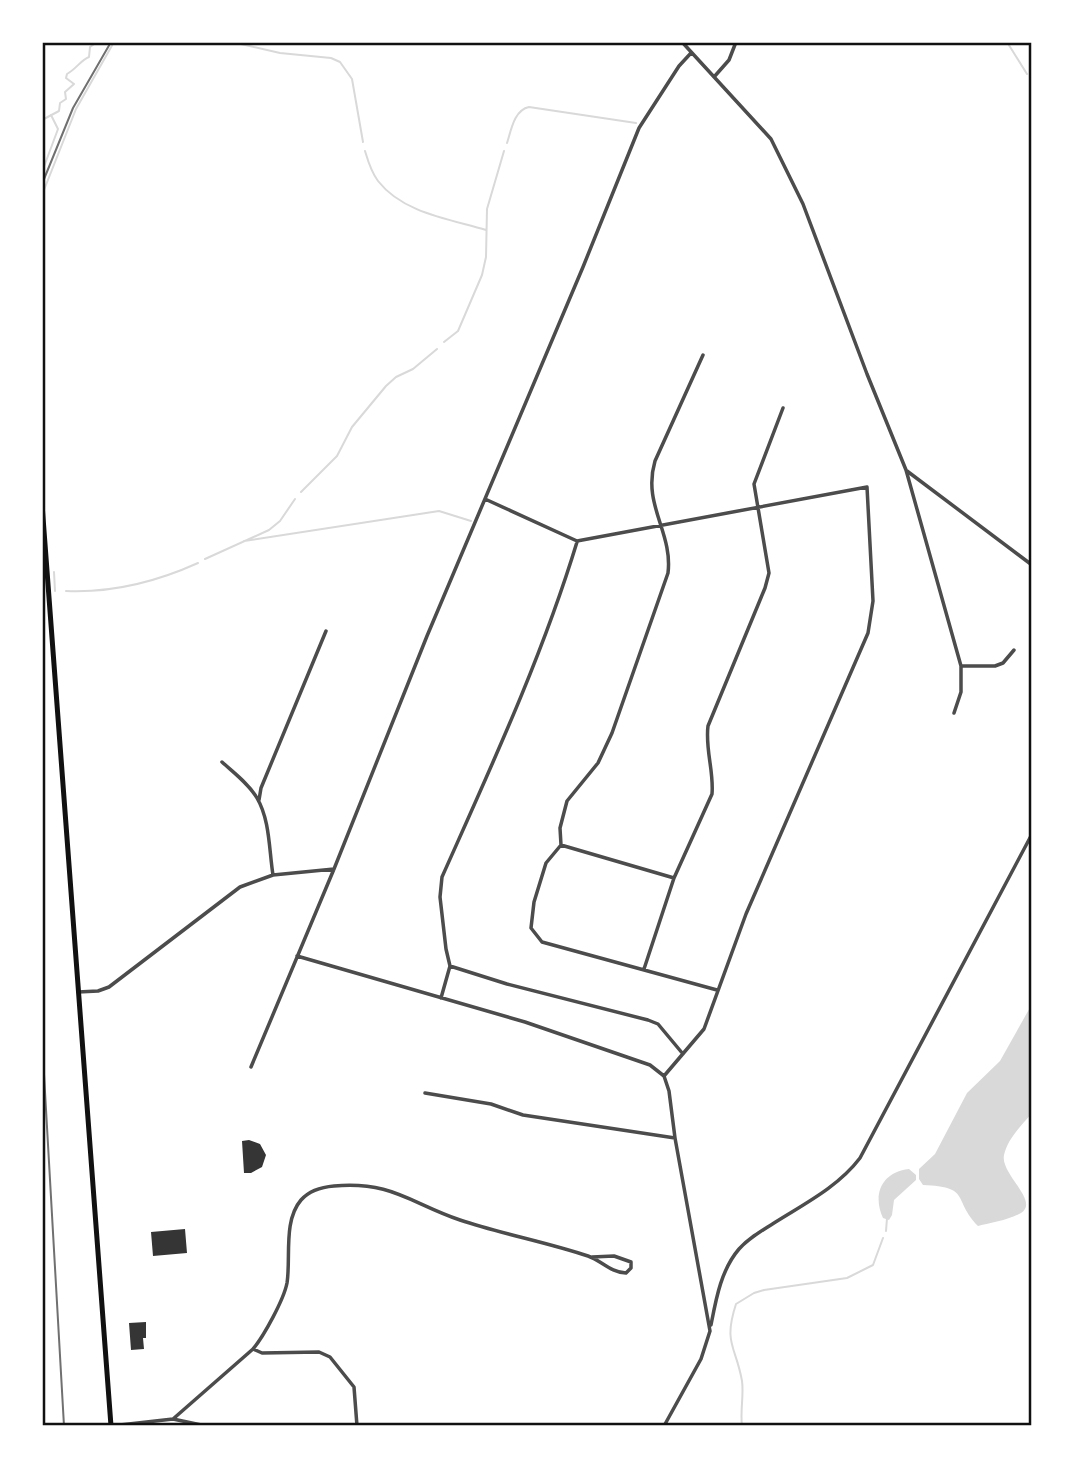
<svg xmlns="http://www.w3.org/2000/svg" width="1074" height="1468" font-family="'DM Sans',sans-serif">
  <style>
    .water { fill: #d9d9d9 }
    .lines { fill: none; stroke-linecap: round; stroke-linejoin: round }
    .stream { stroke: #d9d9d9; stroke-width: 2 }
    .building { fill: #353535 }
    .minor { stroke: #4c4c4c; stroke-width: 3.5 }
    .secondary { stroke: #111; stroke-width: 5 }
    .rail { stroke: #707070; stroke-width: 2 }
    .neatline { fill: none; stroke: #111; stroke-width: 2.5 }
  </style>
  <rect width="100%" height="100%" fill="#fff"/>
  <path class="water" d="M1032,1004V1113C1021,1126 1008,1138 1004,1155C1000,1174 1040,1201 1021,1213C1009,1220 991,1223 978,1226C952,1199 972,1187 923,1185L919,1179V1169L935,1154L967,1093L1000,1061Z
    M909,1169L916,1175V1180L894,1200L892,1215L889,1220L883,1218C872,1194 882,1172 909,1169Z"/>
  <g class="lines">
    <path class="stream" d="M232,42L280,53L331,58L340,62L352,79L363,142
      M1007,42L1027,74
      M42,120L59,111L60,103L66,99L65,92L74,84L66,78L67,74C76,69 81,60 89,57L90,47L97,42
      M507,143C511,131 514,110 529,107L636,123
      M365,151C368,161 371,172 378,181C403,213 449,219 486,230
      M42,172L58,129L51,115
      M42,195L76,109L114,42
      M444,342L458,331L482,275L486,257L487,209L504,151
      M301,492L337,456L352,427L386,386L396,377L413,369L437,349
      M244,541L439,511L471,521
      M205,559L269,530L280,521L295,499
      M54,572L55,591
      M66,591C112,593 156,582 198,563
      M886,1231L887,1218
      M742,1426C740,1411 744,1395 742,1381C736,1346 723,1344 736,1304L754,1293L764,1290L847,1278L873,1265L883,1238"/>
  </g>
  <path class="building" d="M249,1140L260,1144L266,1155L262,1167L251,1173H244L242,1141Z
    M185,1229L187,1253L153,1256L151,1232Z
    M146,1322V1338H143L144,1349L131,1350L129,1323Z"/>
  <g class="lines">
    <path class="minor" d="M682,42L771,139L803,204L867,374L906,470L961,666V692L954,713
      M714,77L729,60L736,42
      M703,355L655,461C642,505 673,532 668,573L612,733L598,763L567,801L560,828L561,845L546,863L534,902L531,928L542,942L717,990
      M907,471L1032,565
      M485,499L577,541L867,487L873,601L868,633L746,914L704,1029L664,1076
      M961,666H995L1003,663L1014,650
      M222,762C234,773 249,784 257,798C270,820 269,850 273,875
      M259,800L261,788L326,631
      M561,845L674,878
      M297,956L525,1022L650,1065L664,1076L669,1091L675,1138L710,1331L701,1359L664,1426
      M450,966L507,984L648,1020L658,1024L683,1054
      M644,969L674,878L712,794C714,771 705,749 708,726L765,588L769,573L754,484L783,408
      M78,992L98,991L109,987L240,887L273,875L334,869
      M441,998L450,966L446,949L440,897L442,877C491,767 542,657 577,542
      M251,1067L334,869L427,636L583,267L639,128L679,66L691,53
      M425,1093L491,1104L523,1115L675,1138
      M711,1325C716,1299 721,1270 739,1249C749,1238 761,1231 774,1223C804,1204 838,1187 860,1158L1032,834
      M253,1349L262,1353L319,1352L330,1357L354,1387L357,1426
      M173,1419L253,1349C264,1336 284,1299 287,1283C291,1258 283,1221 301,1200C309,1191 322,1187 334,1186C392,1181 410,1203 460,1220C502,1234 546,1242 588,1256C602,1261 610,1272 626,1273L631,1268V1262L614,1256L592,1257
      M111,1426L173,1419L206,1426"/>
    <path class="secondary" d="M42,504L111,1426"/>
    <path class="rail" d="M42,184L73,108L111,42
      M42,1039L64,1426"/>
  </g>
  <rect width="1074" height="1468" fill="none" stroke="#ffffff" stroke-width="88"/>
  <rect x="44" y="44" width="986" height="1380" class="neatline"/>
</svg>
